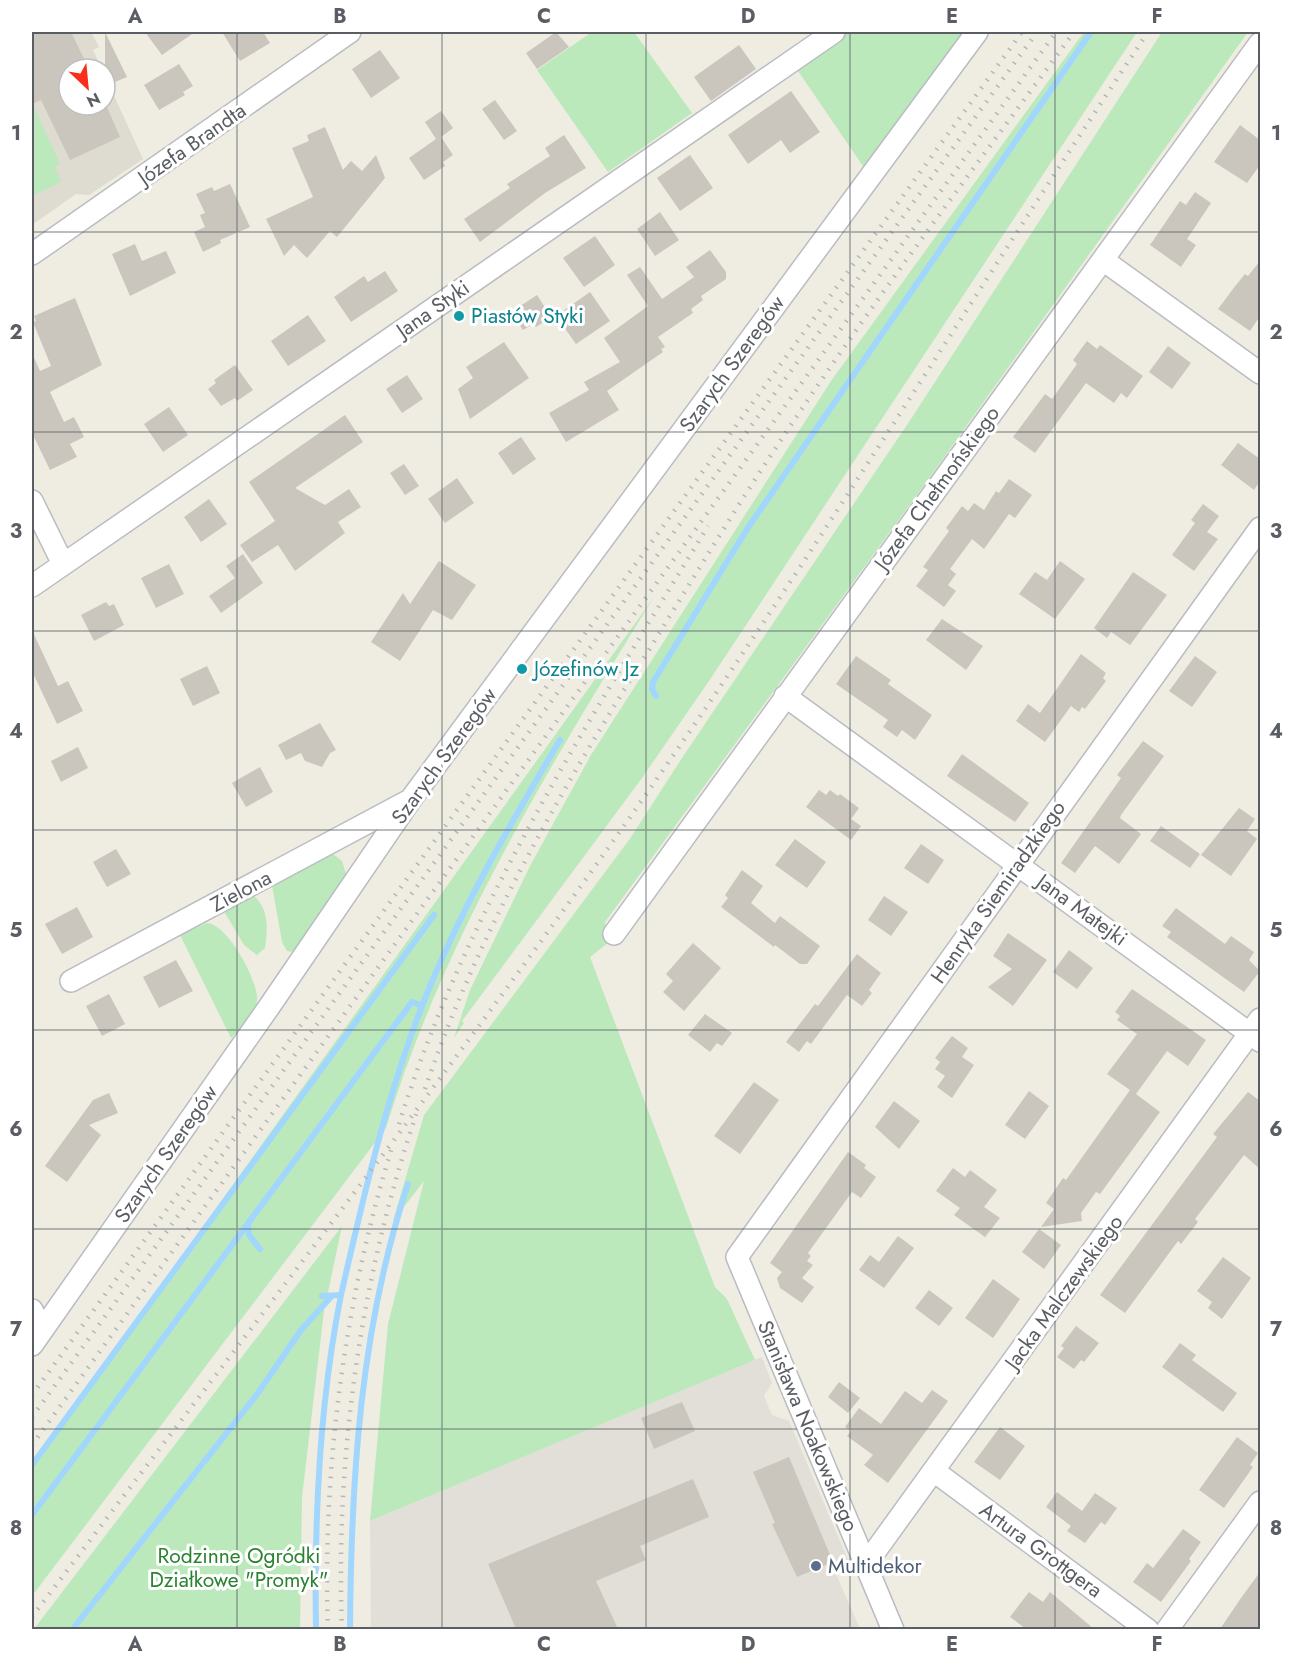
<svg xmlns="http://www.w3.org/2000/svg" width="1292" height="1661" font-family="Jost,sans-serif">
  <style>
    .industrial { fill: #e2dfd9 }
    .education { fill: #dedbd0 }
    .green { fill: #bbe9bb }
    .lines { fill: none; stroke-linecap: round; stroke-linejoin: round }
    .stream { stroke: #a1d6ff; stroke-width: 6 }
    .building { fill: #cac6be }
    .minor-casing { stroke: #b9bcc2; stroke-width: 24 }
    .minor { stroke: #fff; stroke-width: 21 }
    .rail { stroke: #b5b6b7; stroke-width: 4.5; stroke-dasharray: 1.5 8; stroke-linecap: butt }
    .grid { fill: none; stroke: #5a5e64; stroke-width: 1.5; stroke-opacity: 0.55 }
    .culture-dot { fill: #0f9aa8; stroke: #fff; stroke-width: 2 }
    .service-dot { fill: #5c6f8a; stroke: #fff; stroke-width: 2 }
    .labels { text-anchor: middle; stroke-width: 6; stroke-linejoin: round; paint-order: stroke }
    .street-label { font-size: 21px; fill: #5a5e64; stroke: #fff }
    .culture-label { font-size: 21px; fill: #0d838f; stroke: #fff; text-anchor: start }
    .park-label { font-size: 21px; fill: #2b8230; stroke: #fff }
    .service-label { font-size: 21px; fill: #4e5e75; stroke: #fff; text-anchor: start }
    .neatline { fill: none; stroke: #5a5e64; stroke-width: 2 }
    .grid-label { font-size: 20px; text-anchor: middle; font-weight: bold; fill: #5a5e64 }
  </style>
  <rect width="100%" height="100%" fill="#efece1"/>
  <path class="industrial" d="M762,1357L772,1383L764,1396L772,1415L789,1421L848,1560L833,1567L860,1629H371L370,1521Z"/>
  <path class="education" d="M32,32H91L99,47L93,50L102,69H69V105H105V76L143,159L89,195L76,194L32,225Z"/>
  <path class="green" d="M592,32H634L692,113L608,172L537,70Z
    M846,32H969L867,172L796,68Z
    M1084,32H1137L711,678L642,778L462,1021L464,1023L454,1038L470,990L530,866L591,755L831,381Z
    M1162,32H1248L930,477L605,922L609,942L590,957L715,1287L727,1299L755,1360L370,1521L388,1324L424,1181L393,1221L424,1115L629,840L684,755L909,422Z
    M33,105L60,164L55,167L61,182L34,195L32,190Z
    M654,597C550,765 444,938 386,1128L32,1596V1465Z
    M328,850L342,861L347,877L300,948L293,952L287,951L282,942L272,885Z
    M252,894C269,908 268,927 265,948L257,955L244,945L225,913L227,903Z
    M207,923C227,923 259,982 257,1000C256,1014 240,1028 231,1038L180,935Z
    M342,1226L324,1311L302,1497L300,1629H34Z"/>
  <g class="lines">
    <path class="stream" d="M656,696L652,689L653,682L749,526L1091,32
      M248,1224L249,1235L260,1249
      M341,1295C363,1198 386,1099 422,1006C459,912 509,826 560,740
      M32,1465L434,915
      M32,1515L412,1002L422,1006
      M72,1630L258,1393L301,1330L331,1297
      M316,1630C314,1517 319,1405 341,1295L322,1296
      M350,1630C351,1479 360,1328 408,1184"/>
  </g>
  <path class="building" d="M32,32H71L89,69H69V105H106L120,137L70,160L41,100L32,104Z
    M105,32L127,77L105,86Z
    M145,32H195L162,55Z
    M222,32H263L270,43L240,61Z
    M556,32L569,47L537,69L526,53Z
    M739,45L756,69L711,101L694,77Z
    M380,50L400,78L371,98L352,69Z
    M179,64L193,86L183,92L185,95L159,110L144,85Z
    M791,91L820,132L790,153L781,140L748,164L728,135Z
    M495,100L517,131L504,140L482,109Z
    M441,111L453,128L441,137L453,155L443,162L445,166L424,180L409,158L436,139L425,122Z
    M1240,125L1260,140V165L1247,183L1214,162Z
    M325,127L343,170L351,161L362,171L376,155L385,178L337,237L330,231L307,258L294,245L284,256L266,219L313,197L292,148L309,141L307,135Z
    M564,135L586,168L545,193L480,242L464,219L510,188L507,184L550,156L545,148Z
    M690,155L713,188L680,211L657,178Z
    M230,184L250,227L220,240L221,243L203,252L194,232L205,227L200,215L205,213L196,194L212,187L214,191Z
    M1195,192L1211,203L1187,239L1196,245L1181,267L1150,245L1180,201L1186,205Z
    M660,212L679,240L655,256L637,229Z
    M595,236L615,265L584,287L563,258Z
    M135,244L142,261L166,251L176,273L130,296L112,254Z
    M710,250L726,272V279L701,296L703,300L691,309L693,313L658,337L665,347L661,349L663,352L607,391L619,410L566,442L549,413L589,390L584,382L620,362L604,338L648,306L627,275L640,267L662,299L694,277L686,267Z
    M1260,261V316L1250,331L1218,309L1236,285L1245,274L1248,276Z
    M385,271L398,291L351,322L334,297L364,276L368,282Z
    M590,292L610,321L576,344L556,316Z
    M537,295L551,317L536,327L533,324L523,330L511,312Z
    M75,298L102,365L50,392L64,422L74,417L84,437L70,444L77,457L50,470L32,433V353L40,371L51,366L33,322L36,321L34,316Z
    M308,315L326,341L288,366L271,341Z
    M1087,341L1097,349L1100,345L1143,376L1127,398L1121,393L1114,403L1086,383L1035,453L1013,437L1045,394L1052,399L1077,364L1073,360Z
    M504,342L529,378L470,419L458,389L473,378L466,367Z
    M1168,346L1191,363L1172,389L1149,372Z
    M235,365L253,390L237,401L235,398L221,406L208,389L216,383L214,380Z
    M407,375L423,399L402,413L386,389Z
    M169,407L188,435L163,452L144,424Z
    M345,415L363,442L295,488L325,505L349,489L361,507L338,522L345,533L295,571L278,545L252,562L240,545L275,521L249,482Z
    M521,437L536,459L513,475L498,453Z
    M1238,443L1260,459V481L1254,490L1221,465Z
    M404,464L419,486L405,495L390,473Z
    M457,478L474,503L445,523L428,499Z
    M1009,479L1032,495L1015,518L1009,514L984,549L972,539L950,569L956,574L948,585L956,591L944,607L916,586L928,570L923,567L949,531L946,528L962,506L968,511L974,503L984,510L996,491L999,493Z
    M209,499L227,524L201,542L184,517Z
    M1203,504L1219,516L1207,532L1218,539L1194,571L1172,555L1195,523L1191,520Z
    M243,554L263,583L221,613L209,596L235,578L226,566Z
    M439,561L476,585L452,620L433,610L400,661L371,642L403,593L410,604Z
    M1060,561L1085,579L1055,619L1019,594L1035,572L1047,580Z
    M169,564L184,594L156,608L141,578Z
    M1133,572L1167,595L1130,645L1111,632L1107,638L1094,628Z
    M106,602L109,606L114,604L124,625L94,641L81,615Z
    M942,619L983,646L966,670L926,640Z
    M32,630L58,686L68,681L83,711L57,724L32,671Z
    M1081,654L1106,673L1103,678L1106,681L1085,709L1082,707L1079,712L1071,706L1045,742L1016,721L1028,704L1040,713Z
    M856,656L891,680L888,684L932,715L915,740L902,730L897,737L883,727L888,720L836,684Z
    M1195,656L1217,672L1192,707L1169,691Z
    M207,666L220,693L193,706L180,679Z
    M320,723L336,750L330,753L322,767L305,761L301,753L286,760L278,745Z
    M1143,741L1164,756L1121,815L1120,818L1141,834L1119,864L1095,846L1075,873L1061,863L1121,778L1117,775Z
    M78,747L88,768L61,782L51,761Z
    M962,754L1029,803L1015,822L947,776Z
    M260,767L273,792L246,807L232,783Z
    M819,790L826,795L830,790L838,796L840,794L859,808L851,819L861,826L851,840L806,807Z
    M1239,808L1255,819L1247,831L1257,839L1231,876L1201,855Z
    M1161,826L1200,854L1190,868L1150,841Z
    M795,839L826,862L807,888L775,865Z
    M921,844L944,860L928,884L904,868Z
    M116,849L131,874L107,887L93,862Z
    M742,870L763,886L751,903L775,923L780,916L820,946L807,964H800L775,945L774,947L721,907L728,898L725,895Z
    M884,896L908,912L891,936L868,920Z
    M77,907L93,937L62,954L45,924Z
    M1176,908L1225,944L1231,936L1254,952L1249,960L1260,971L1244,992L1167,937L1171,932L1162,926Z
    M1008,933L1047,960L1013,1006L988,987L1012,969L993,956Z
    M693,943L721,968L684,1011L663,992L673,981L666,974Z
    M1069,950L1093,968L1077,989L1053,972Z
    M857,954L881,973L869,990L872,993L862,1006L847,995L811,1044L807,1041L799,1052L786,1042L815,1004L818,1006Z
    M176,960L193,991L159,1008L143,977Z
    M1132,989L1206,1040L1188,1066L1167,1051L1136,1094L1160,1112L1100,1194L1096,1192L1081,1213L1082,1221L1041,1227L1054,1209L1046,1203L1063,1178L1066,1180L1130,1090L1107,1074L1137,1034L1117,1020L1120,1016L1115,1012Z
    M109,994L125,1024L102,1036L86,1006Z
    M705,1014L732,1033L722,1046L717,1043L710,1052L688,1035Z
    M952,1036L968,1048L962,1057L974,1065L952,1098L937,1087L945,1076L935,1069L940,1062L935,1058Z
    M754,1082L779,1100L740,1154L714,1136Z
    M1029,1091L1049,1106L1025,1139L1005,1125Z
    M1248,1092L1260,1101V1169L1244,1155L1195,1219L1198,1222L1181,1244L1178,1241L1125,1313L1100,1295L1217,1137L1213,1134Z
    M109,1093L118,1113L89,1125L101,1135L67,1182L45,1166L93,1100Z
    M894,1101L920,1121L899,1149L875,1127Z
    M848,1152L866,1165L864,1168L876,1177L861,1198L852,1192L808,1253L811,1256L807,1261L813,1265L802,1278L814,1287L802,1303L780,1288L777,1278L782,1272L770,1263Z
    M953,1168L965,1177L970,1170L997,1190L984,1207L1000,1218L985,1237L954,1215L960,1208L936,1191Z
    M1039,1229L1061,1245L1044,1269L1022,1252Z
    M898,1236L914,1248L884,1288L859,1270L870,1255L879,1262Z
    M1223,1257L1251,1278L1222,1319L1208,1308L1212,1302L1197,1291Z
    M993,1279L1020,1299L993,1338L965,1318Z
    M929,1290L953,1308L939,1326L915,1308Z
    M1076,1326L1099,1343L1084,1362L1081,1360L1074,1369L1057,1357L1064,1348L1061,1346Z
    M1180,1343L1196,1355L1192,1360L1237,1393L1223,1412L1162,1367Z
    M839,1382L860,1398L848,1413L828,1397Z
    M932,1390L948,1401L888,1483L864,1465L873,1455L847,1436L851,1431L845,1427L859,1408L881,1424L905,1391L922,1403Z
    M682,1402L695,1431L654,1449L641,1418Z
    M1000,1427L1025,1446L1000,1480L974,1462Z
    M1237,1437L1258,1453L1250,1465L1253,1467L1224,1508L1199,1490Z
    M789,1457L833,1562L797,1577L772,1524L775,1523L753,1472Z
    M693,1479L709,1517L640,1546L646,1560L596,1581L618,1629H516L488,1564Z
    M1057,1492L1082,1511L1095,1493L1117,1508L1105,1525L1101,1522L1085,1543L1067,1531L1071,1526L1046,1507Z
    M1183,1529L1201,1542L1189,1559L1191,1561L1161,1602L1133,1582L1147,1563L1153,1568Z
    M1260,1572V1629H1220L1241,1598Z
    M1029,1592L1043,1602L1050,1592L1094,1629H1026L1010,1617Z"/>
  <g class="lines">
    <defs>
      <path id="minor" d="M32,254L350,32
        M1103,260L1260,373
        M32,501L63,564
        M32,586L834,32
        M785,696L1260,1041
        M614,934L1260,43
        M71,981L408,801
        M32,1310L42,1331
        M32,1345L269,1007L411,799L977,32
        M934,1471L1148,1630
        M866,1564L1260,1019
        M893,1630L737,1257L1260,528
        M1167,1630L1260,1502"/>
    </defs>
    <use href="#minor" class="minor-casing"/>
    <use href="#minor" class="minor"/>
    <path class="rail" d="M425,1089C479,930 563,787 652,645C697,572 741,499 789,428C879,293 978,163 1074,32
      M399,1124C467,907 591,718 708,526
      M32,1395L1022,32
      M32,1417L1037,32
      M32,1445L1056,32
      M32,1617C243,1337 460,1061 661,773C830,530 984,278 1148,32
      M328,1630C322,1468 345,1298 393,1144
      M342,1630C335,1456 361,1276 417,1112"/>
  </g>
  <path class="grid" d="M237,32V1630M442,32V1630M646,32V1630M850,32V1630M1055,32V1630M32,232H1260M32,432H1260M32,631H1260M32,830H1260M32,1030H1260M32,1229H1260M32,1429H1260"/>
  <g class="culture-dot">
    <circle cx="459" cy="316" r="6"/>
    <circle cx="522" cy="669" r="6"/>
  </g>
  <circle class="service-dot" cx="816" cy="1566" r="6"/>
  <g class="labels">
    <g class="street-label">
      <text transform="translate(192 144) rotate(-35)" y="7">Józefa Brandta</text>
      <text transform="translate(433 309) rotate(-35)" y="7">Jana Styki</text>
      <text transform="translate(732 364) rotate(-54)" y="7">Szarych Szeregów</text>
      <text transform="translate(937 488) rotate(-54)" y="7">Józefa Chełmońskiego</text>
      <text transform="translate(444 756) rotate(-54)" y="7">Szarych Szeregów</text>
      <text transform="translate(241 891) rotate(-28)" y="7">Zielona</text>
      <text transform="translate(998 892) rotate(-55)" y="7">Henryka Siemiradzkiego</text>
      <text transform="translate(1082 910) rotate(36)" y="7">Jana Matejki</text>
      <text transform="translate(166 1154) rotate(-55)" y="7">Szarych Szeregów</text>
      <text transform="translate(1064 1292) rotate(-54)" y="7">Jacka Malczewskiego</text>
      <text transform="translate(808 1426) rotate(67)" y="7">Stanisława Noakowskiego</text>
      <text transform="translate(1041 1550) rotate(36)" y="7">Artura Grottgera</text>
    </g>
    <g class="culture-label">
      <text x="471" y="323">Piastów Styki</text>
      <text x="534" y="676">Józefinów Jz</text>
    </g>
    <g class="park-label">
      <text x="239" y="1563">Rodzinne Ogródki<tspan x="239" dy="24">Działkowe "Promyk"</tspan></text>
    </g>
    <g class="service-label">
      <text x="828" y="1573">Multidekor</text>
    </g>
  </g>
  <rect width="1292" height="1661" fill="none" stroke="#ffffff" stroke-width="66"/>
  <g transform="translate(87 87) rotate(154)"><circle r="28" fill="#ffffff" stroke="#bdbfc1" stroke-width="1.5"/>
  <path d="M0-4.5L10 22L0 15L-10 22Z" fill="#fa2e1c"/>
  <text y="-9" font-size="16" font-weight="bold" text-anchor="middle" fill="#5a5e64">N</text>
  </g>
  <rect x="33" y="33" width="1226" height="1595" class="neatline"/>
  <g class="grid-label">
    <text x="135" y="23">A</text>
    <text x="340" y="23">B</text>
    <text x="544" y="23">C</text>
    <text x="748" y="23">D</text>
    <text x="952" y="23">E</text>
    <text x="1157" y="23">F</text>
    <text x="16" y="140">1</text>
    <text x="1276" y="140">1</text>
    <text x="16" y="339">2</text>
    <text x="1276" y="339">2</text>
    <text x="16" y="538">3</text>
    <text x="1276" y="538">3</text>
    <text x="16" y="738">4</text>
    <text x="1276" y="738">4</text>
    <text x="16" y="937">5</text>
    <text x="1276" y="937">5</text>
    <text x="16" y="1136">6</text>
    <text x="1276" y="1136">6</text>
    <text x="16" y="1336">7</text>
    <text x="1276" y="1336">7</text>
    <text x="16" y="1535">8</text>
    <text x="1276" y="1535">8</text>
    <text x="135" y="1651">A</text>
    <text x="340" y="1651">B</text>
    <text x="544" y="1651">C</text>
    <text x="748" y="1651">D</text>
    <text x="952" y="1651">E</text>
    <text x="1157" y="1651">F</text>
  </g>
</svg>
